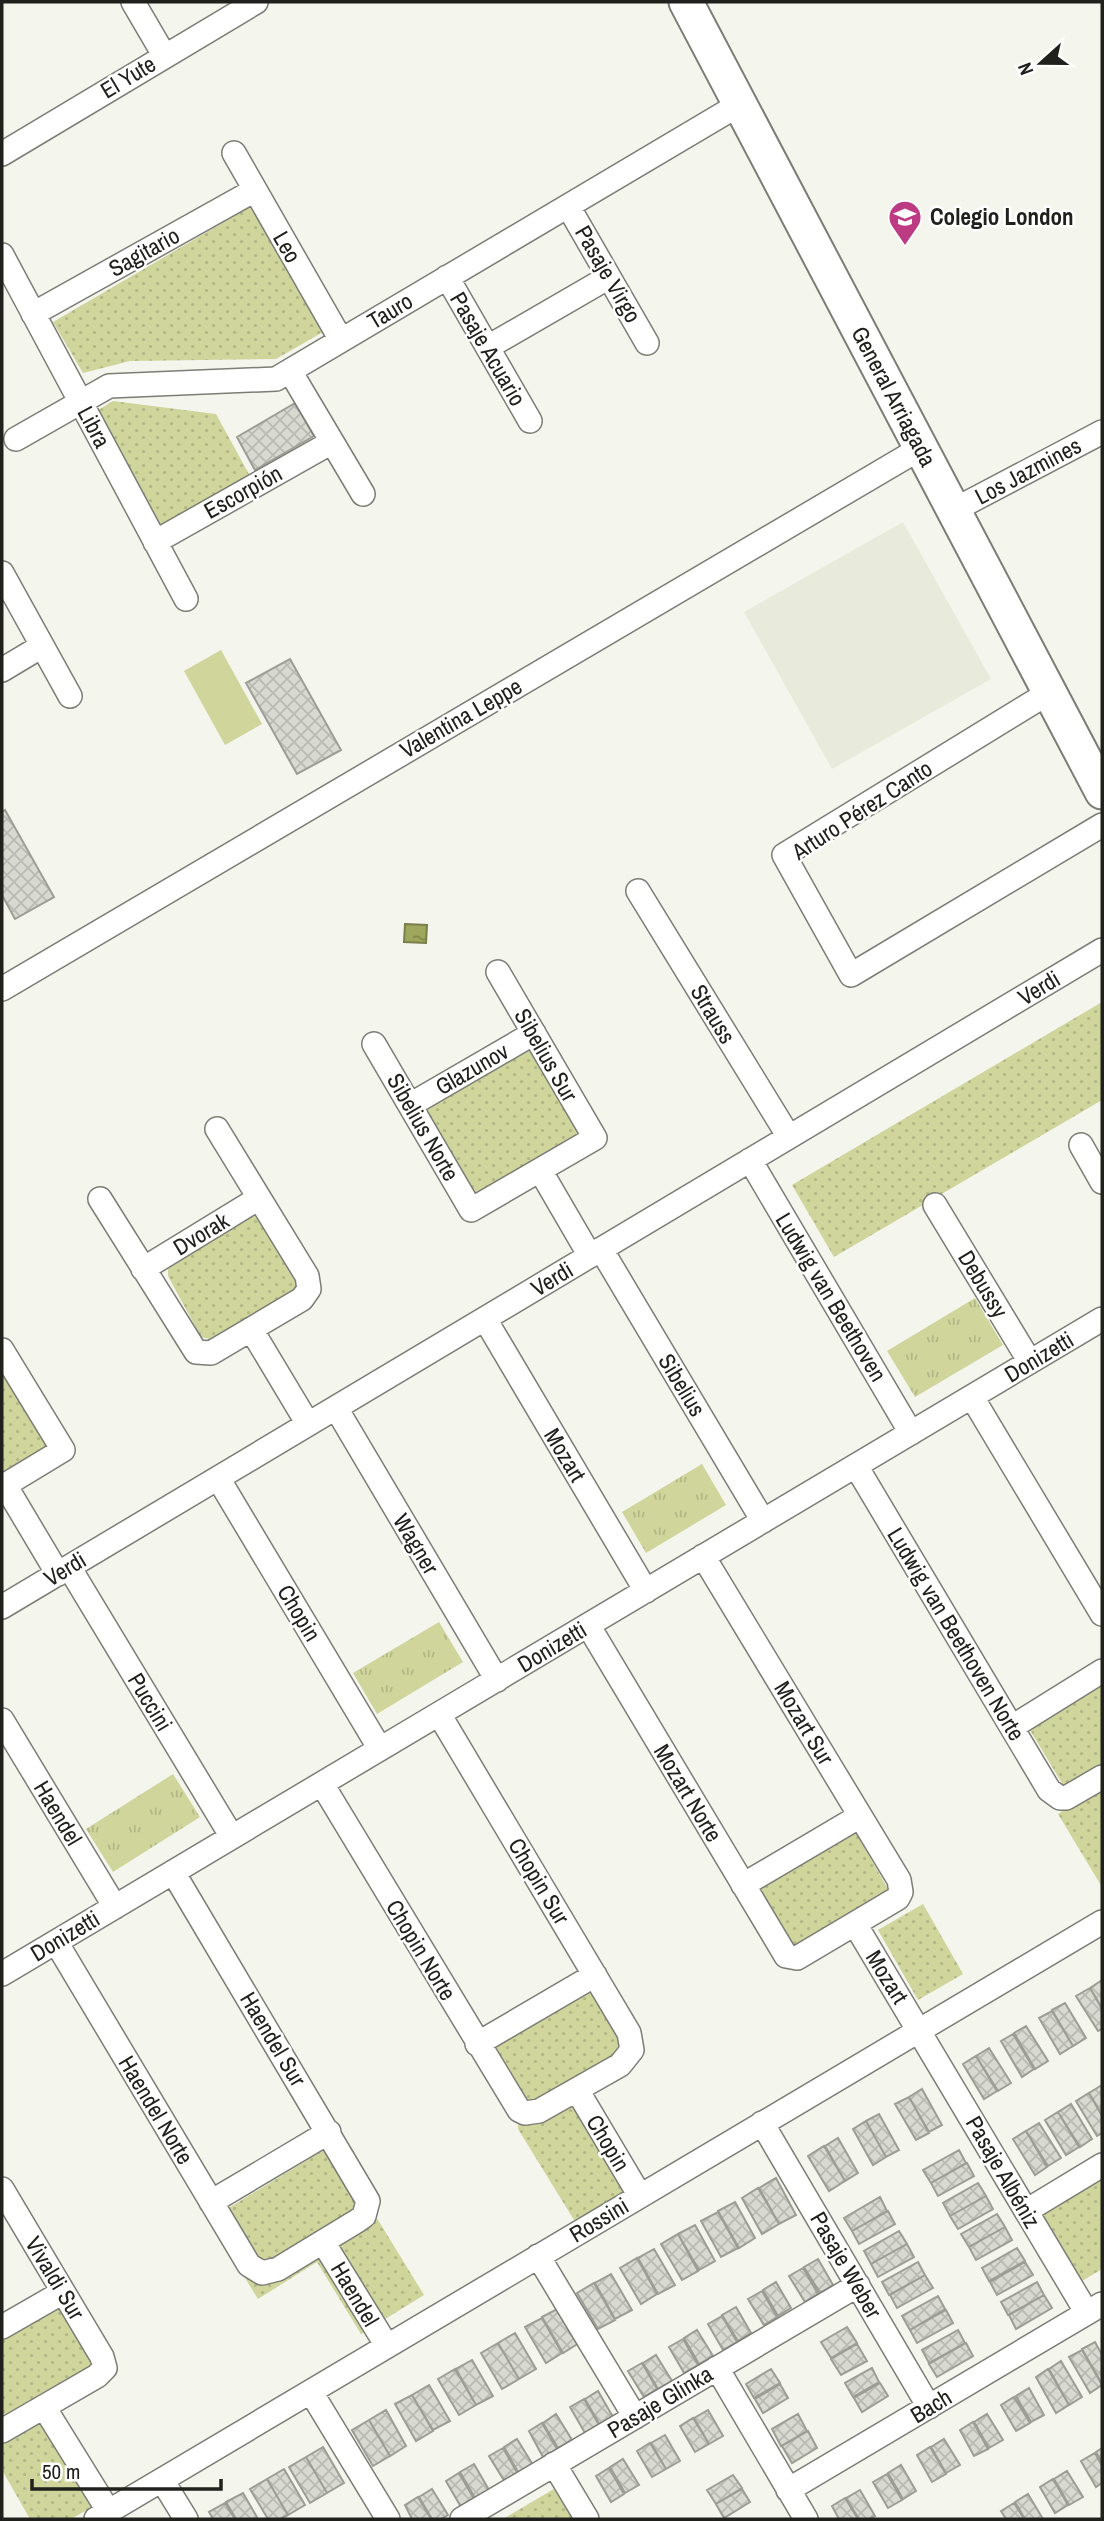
<svg xmlns="http://www.w3.org/2000/svg" width="1104" height="2521" font-family="'Archivo Narrow',sans-serif">
  <style>
    .built { fill: #e8ebdb }
    .grass { fill: url(#grass-tufts) }
    .park { fill: url(#park-dots) }
    .garden { fill: #cfd59b }
    .water { fill: url(#water-ripples); stroke: #797e4a; stroke-width: 2 }
    .building { fill: url(#building-cross-hatch); stroke: #9c9d95; stroke-width: 2 }
    .lines { fill: none; stroke-linecap: round; stroke-linejoin: round }
    .street-casing { stroke: #7c7d76; stroke-width: 26 }
    .secondary-casing { stroke: #7c7d76; stroke-width: 37 }
    .street { stroke: #fff; stroke-width: 23 }
    .secondary { stroke: #fff; stroke-width: 33 }
    .labels { text-anchor: middle; stroke-width: 5; stroke-linejoin: round; paint-order: stroke }
    .street-label { font-size: 23px; fill: #20201d; stroke: #fff }
    .poi-label { font-size: 23px; font-weight: bold; fill: #20201d; stroke: #fff; text-anchor: start }
  </style>
  <defs>
    <pattern id="grass-tufts" width="24" height="20" patternUnits="userSpaceOnUse" patternTransform="scale(1.75)"><rect width="24" height="20" fill="#cfd59b"/><path d="M3 7l-1-3M5 7V3M7 7l1-3M15 17l-1-3M17 17v-4M19 17l1-3" fill="none" stroke="#b1b785"/></pattern>
    <pattern id="park-dots" width="8" height="8" patternUnits="userSpaceOnUse" patternTransform="scale(1.75)"><rect width="8" height="8" fill="#cfd59b"/><path d="M2 2h.1M6 6h.1" fill="none" stroke="#b1b785" stroke-width="1.8" stroke-linecap="round"/></pattern>
    <pattern id="water-ripples" width="26" height="14" patternUnits="userSpaceOnUse" patternTransform="scale(1.75)"><rect width="26" height="14" fill="#9fa65d"/><path d="M2 4q2-2 4 0t4 0M15 11q2-2 4 0t4 0" fill="none" stroke="#81874c"/></pattern>
    <pattern id="building-cross-hatch" width="8" height="8" patternUnits="userSpaceOnUse" patternTransform="scale(1.75)"><rect width="8" height="8" fill="#d8d9d1"/><path d="M0 0l8 8M0 8l8-8" fill="none" stroke="#b9bab3"/></pattern>
  </defs>
  <rect width="100%" height="100%" fill="#f4f5ed"/>
  <path class="built" d="M903,522L991,679L832,769L744,612Z"/>
  <path class="grass" d="M975,1298L1003,1345L915,1397L887,1351Z
    M702,1464L726,1505L646,1553L622,1512Z
    M439,1622L463,1662L377,1714L353,1673Z
    M173,1774L200,1817L113,1872L86,1829Z"/>
  <path class="park" d="M250,207L323,332L276,359L130,361L83,373L53,322Z
    M113,401L216,414L250,476L160,527L95,412Z
    M1102,1002V1100L834,1257L792,1185Z
    M532,1049L580,1134L473,1194L425,1109Z
    M257,1216L300,1281L297,1292L214,1340L201,1337L168,1276V1269L249,1217Z
    M2,1366L50,1447L2,1476Z
    M1102,1680V1768L1066,1790L1027,1725Z
    M1102,1787V1887L1058,1814Z
    M854,1829L889,1891L794,1949L759,1887Z
    M923,1904L963,1974L918,2000L878,1930Z
    M592,1984L625,2040L620,2055L567,2088L630,2191L574,2220L518,2129L520,2102L490,2050L494,2042Z
    M332,2145L424,2295L361,2334L317,2262L258,2299L209,2220Z
    M1102,2177V2269L1077,2284L1036,2218Z
    M57,2304L101,2365L33,2406L94,2506L71,2519H30L2,2470V2335Z
    M559,2486L578,2519H503Z"/>
  <path class="garden" d="M221,650L262,724L225,745L184,671Z"/>
  <path class="water" d="M405,924L427,925L426,943L404,942Z"/>
  <path class="building" d="M295,403L314,436L255,470L237,437Z
    M290,659L341,750L297,774L246,683Z
    M5,810L54,897L15,919L2,895V812Z
    M1102,1980V2008L1090,1988Z
    M1090,1988L1102,2009V2029L1098,2031L1076,1996Z
    M1065,2003L1086,2038L1073,2046L1052,2010Z
    M1052,2011L1073,2046L1060,2054L1039,2018Z
    M1026,2026L1048,2061L1035,2069L1014,2033Z
    M1013,2034L1034,2069L1022,2077L1001,2041Z
    M989,2048L1011,2083L998,2091L976,2056Z
    M976,2056L997,2091L984,2099L963,2064Z
    M1102,2085V2115L1089,2093Z
    M922,2089L942,2125L929,2132L909,2097Z
    M1089,2093L1102,2116V2133L1097,2136L1076,2101Z
    M909,2097L929,2133L916,2140L895,2104Z
    M1071,2104L1092,2139L1080,2147L1058,2112Z
    M1058,2112L1079,2147L1066,2155L1045,2120Z
    M879,2114L899,2150L886,2157L866,2121Z
    M866,2121L886,2157L873,2165L853,2129Z
    M1039,2123L1061,2158L1048,2166L1026,2131Z
    M1026,2131L1047,2167L1035,2175L1013,2139Z
    M838,2138L858,2173L845,2181L825,2146Z
    M824,2146L845,2181L829,2191L808,2156Z
    M959,2150L966,2163L931,2183L923,2170Z
    M967,2163L974,2176L938,2196L931,2183Z
    M776,2178L796,2215L779,2224L759,2188Z
    M978,2183L986,2196L950,2216L943,2203Z
    M758,2188L779,2224L762,2234L742,2198Z
    M986,2196L993,2209L958,2229L950,2216Z
    M880,2197L887,2211L852,2231L844,2218Z
    M735,2202L755,2238L739,2248L718,2211Z
    M888,2211L895,2224L859,2244L852,2231Z
    M718,2212L738,2248L721,2257L701,2221Z
    M997,2214L1005,2227L969,2247L961,2234Z
    M695,2225L715,2261L699,2270L678,2234Z
    M1005,2227L1012,2240L976,2260L969,2247Z
    M899,2231L907,2244L871,2264L864,2251Z
    M678,2234L698,2271L682,2280L661,2244Z
    M907,2244L914,2257L878,2277L871,2264Z
    M1017,2248L1025,2261L989,2281L982,2268Z
    M654,2249L675,2285L658,2294L638,2258Z
    M637,2258L657,2294L641,2304L620,2268Z
    M818,2259L833,2285L820,2293L804,2267Z
    M918,2262L925,2275L889,2295L882,2282Z
    M1025,2262L1033,2275L997,2295L990,2282Z
    M803,2268L818,2294L805,2302L789,2276Z
    M611,2274L632,2310L615,2319L595,2283Z
    M925,2275L933,2288L897,2308L890,2295Z
    M776,2282L791,2308L778,2316L763,2290Z
    M1037,2282L1044,2295L1008,2315L1001,2302Z
    M594,2283L615,2320L598,2329L577,2293Z
    M762,2291L777,2317L764,2325L748,2299Z
    M1044,2295L1052,2308L1016,2329L1009,2315Z
    M938,2296L945,2309L910,2330L902,2316Z
    M736,2307L751,2333L738,2341L722,2315Z
    M559,2308L579,2343L563,2353L542,2317Z
    M946,2310L953,2323L917,2343L910,2330Z
    M722,2316L737,2342L723,2350L708,2324Z
    M542,2318L562,2353L546,2363L525,2327Z
    M847,2327L857,2343L831,2358L821,2342Z
    M697,2330L713,2356L699,2364L684,2338Z
    M958,2330L965,2343L929,2363L922,2350Z
    M515,2333L536,2369L519,2379L498,2343Z
    M683,2339L698,2365L684,2373L669,2347Z
    M1095,2342L1102,2355V2384L1082,2349Z
    M498,2343L519,2379L502,2389L481,2353Z
    M966,2343L973,2356L937,2377L929,2364Z
    M857,2344L867,2361L841,2375L831,2359Z
    M1082,2350L1102,2385L1090,2393L1069,2357Z
    M656,2355L672,2381L658,2389L643,2363Z
    M472,2360L493,2396L476,2405L456,2369Z
    M1061,2361L1082,2397L1069,2405L1049,2369Z
    M642,2363L657,2389L644,2397L628,2371Z
    M872,2368L879,2382L853,2397L845,2383Z
    M455,2369L476,2405L459,2415L438,2379Z
    M771,2369L780,2383L754,2398L746,2384Z
    M1048,2369L1069,2405L1056,2413L1036,2377Z
    M880,2383L888,2396L862,2412L854,2398Z
    M780,2384L788,2398L763,2413L755,2399Z
    M429,2385L450,2421L433,2430L412,2395Z
    M1029,2388L1044,2415L1031,2422L1016,2396Z
    M598,2391L613,2417L600,2425L585,2399Z
    M412,2395L433,2431L416,2441L395,2404Z
    M1014,2397L1030,2423L1016,2431L1001,2405Z
    M584,2399L599,2425L585,2433L570,2407Z
    M386,2410L406,2446L390,2456L369,2420Z
    M708,2410L723,2436L709,2444L694,2418Z
    M556,2414L572,2440L558,2448L543,2423Z
    M798,2414L807,2431L781,2446L772,2429Z
    M987,2414L1003,2440L989,2448L974,2422Z
    M693,2418L709,2444L695,2452L680,2426Z
    M369,2420L390,2456L373,2466L352,2430Z
    M973,2422L988,2449L974,2456L960,2430Z
    M542,2423L557,2449L543,2457L529,2431Z
    M808,2431L817,2448L792,2463L782,2446Z
    M665,2435L680,2461L666,2469L651,2443Z
    M517,2439L533,2465L519,2474L504,2447Z
    M944,2439L960,2465L946,2473L931,2447Z
    M650,2443L666,2469L652,2477L637,2451Z
    M323,2447L344,2483L327,2493L306,2457Z
    M930,2447L946,2474L932,2482L917,2455Z
    M503,2448L518,2474L505,2482L489,2456Z
    M1102,2448V2463L1096,2452Z
    M1095,2453L1102,2466V2483L1096,2487L1081,2461Z
    M306,2457L327,2493L310,2503L289,2467Z
    M623,2459L639,2485L625,2493L610,2467Z
    M474,2464L489,2490L475,2498L460,2472Z
    M901,2465L916,2491L903,2499L888,2473Z
    M609,2468L624,2494L611,2502L596,2476Z
    M284,2469L305,2505L288,2515L267,2479Z
    M1067,2471L1083,2497L1069,2505L1054,2479Z
    M459,2473L474,2499L461,2507L446,2481Z
    M887,2474L902,2500L888,2508L873,2482Z
    M733,2475L742,2488L716,2504L707,2490Z
    M267,2479L288,2515L280,2519H268L250,2489Z
    M1053,2479L1068,2505L1055,2513L1040,2487Z
    M432,2489L448,2515L441,2519H432L419,2497Z
    M742,2489L750,2502L724,2518L716,2504Z
    M860,2490L875,2516L869,2519H859L846,2498Z
    M243,2493L258,2519H236L226,2502Z
    M1028,2494L1043,2519H1025L1015,2502Z
    M418,2497L431,2519H412L405,2505Z
    M845,2498L858,2519H839L832,2506Z
    M225,2503L235,2519H213L209,2512Z
    M1014,2503L1024,2519H1006L1001,2511Z"/>
  <g class="lines">
    <defs>
      <path id="street" d="M133,2L164,55
        M234,153L341,340
        M2,154L256,2
        M568,206L647,343
        M2,255L186,599
        M447,277L530,421
        M33,314L255,190
        M488,347L609,277
        M290,371L363,494
        M16,439L109,386L276,379L740,104
        M954,510L1102,432
        M155,542L332,442
        M2,573L70,696
        M2,670L42,646
        M1050,692L784,855L851,975L1102,825
        M638,891L789,1137
        M2,989L921,448
        M374,1044L471,1210L595,1138L498,972
        M410,1105L534,1033
        M1081,1145L1102,1182
        M750,1160L911,1433
        M540,1170L590,1256
        M100,1199L196,1352L211,1353L302,1299L309,1289L307,1276L217,1129
        M935,1205L1030,1362
        M601,1249L763,1521
        M143,1269L259,1198
        M485,1319L646,1591
        M251,1329L308,1424
        M2,1350L63,1450L2,1487
        M972,1397L1102,1614
        M336,1408L497,1680
        M856,1466L1049,1790L1060,1798H1066L1102,1777
        M218,1478L380,1749
        M5,1485L58,1574
        M69,1567L232,1837
        M2,1607L1102,950
        M588,1625L786,1956L797,1958L898,1898L901,1892L899,1880L703,1556
        M2,1720L115,1907
        M1012,1727L1102,1671
        M322,1784L519,2110L525,2113L539,2111L620,2065L632,2050L629,2033L439,1714
        M743,1885L860,1816
        M855,1924L1087,2313
        M56,1942L249,2265L262,2273L278,2269L357,2221L364,2216L368,2201L173,1872
        M2,1974L1102,1319
        M477,2044L595,1975
        M577,2090L640,2196
        M762,2123L929,2407
        M2,2189L102,2357L105,2368L97,2376L2,2431
        M211,2202L329,2132
        M1026,2211L1102,2165
        M323,2242L387,2346
        M538,2256L635,2417
        M2,2327L63,2292
        M717,2368L806,2519
        M311,2392L388,2519
        M44,2407L109,2512
        M554,2464L587,2519
        M162,2480L186,2519
        M788,2490L1102,2304
        M96,2519L1102,1922
        M462,2519L858,2285"/>
      <g id="secondary">
        <path id="s1" d="M686,2L1102,792"/>
      </g>
    </defs>
    <use href="#street" class="street-casing"/>
    <use href="#secondary" class="secondary-casing"/>
    <use href="#street" class="street"/>
    <use href="#secondary" class="secondary"/>
  </g>
  <defs>
    <symbol id="school-pin" viewBox="-11 -11 22 30"><path d="M0 17L-7.5 6A9.5 9.5 0 1 1 7.5 6Z" fill="#bd3b82" stroke="#fff"/><path d="M0-5L7-2L0 1L-7-2ZM-4 1L0 2.5L4 1V4Q0 6-4 4Z" fill="#fff"/></symbol>
  </defs>
  <g fill-rule="evenodd">
    <use href="#school-pin" x="886" y="198" width="38" height="52"/>
  </g>
  <g class="labels">
    <g class="street-label">
      <text transform="translate(128 77) rotate(-31)" y="8">El Yute</text>
      <text transform="translate(287 247) rotate(60)" y="8">Leo</text>
      <text transform="translate(144 252) rotate(-29)" y="8">Sagitario</text>
      <text transform="translate(608 274) rotate(60)" y="8">Pasaje Virgo</text>
      <text transform="translate(390 311) rotate(-31)" y="8">Tauro</text>
      <text transform="translate(488 349) rotate(60)" y="8">Pasaje Acuario</text>
      <text dy="8" stroke="none"><textPath href="#s1" startOffset="446">General Arriagada</textPath></text>
      <text transform="translate(94 427) rotate(62)" y="8">Libra</text>
      <text transform="translate(1028 471) rotate(-28)" y="8">Los Jazmines</text>
      <text transform="translate(243 492) rotate(-29)" y="8">Escorpión</text>
      <text transform="translate(461 718) rotate(-30)" y="8">Valentina Leppe</text>
      <text transform="translate(862 810) rotate(-33)" y="8">Arturo Pérez Canto</text>
      <text transform="translate(1039 988) rotate(-31)" y="8">Verdi</text>
      <text transform="translate(713 1014) rotate(59)" y="8">Strauss</text>
      <text transform="translate(546 1055) rotate(60)" y="8">Sibelius Sur</text>
      <text transform="translate(472 1069) rotate(-30)" y="8">Glazunov</text>
      <text transform="translate(423 1127) rotate(60)" y="8">Sibelius Norte</text>
      <text transform="translate(201 1234) rotate(-31)" y="8">Dvorak</text>
      <text transform="translate(552 1279) rotate(-31)" y="8">Verdi</text>
      <text transform="translate(983 1284) rotate(59)" y="8">Debussy</text>
      <text transform="translate(831 1297) rotate(59)" y="8">Ludwig van Beethoven</text>
      <text transform="translate(1039 1357) rotate(-31)" y="8">Donizetti</text>
      <text transform="translate(682 1385) rotate(59)" y="8">Sibelius</text>
      <text transform="translate(565 1455) rotate(59)" y="8">Mozart</text>
      <text transform="translate(416 1544) rotate(59)" y="8">Wagner</text>
      <text transform="translate(65 1569) rotate(-31)" y="8">Verdi</text>
      <text transform="translate(299 1613) rotate(59)" y="8">Chopin</text>
      <text transform="translate(956 1634) rotate(59)" y="8">Ludwig van Beethoven Norte</text>
      <text transform="translate(552 1647) rotate(-31)" y="8">Donizetti</text>
      <text transform="translate(150 1702) rotate(59)" y="8">Puccini</text>
      <text transform="translate(804 1723) rotate(59)" y="8">Mozart Sur</text>
      <text transform="translate(688 1793) rotate(59)" y="8">Mozart Norte</text>
      <text transform="translate(58 1813) rotate(59)" y="8">Haendel</text>
      <text transform="translate(539 1881) rotate(59)" y="8">Chopin Sur</text>
      <text transform="translate(65 1936) rotate(-31)" y="8">Donizetti</text>
      <text transform="translate(421 1950) rotate(59)" y="8">Chopin Norte</text>
      <text transform="translate(887 1977) rotate(58)" y="8">Mozart</text>
      <text transform="translate(273 2039) rotate(59)" y="8">Haendel Sur</text>
      <text transform="translate(156 2110) rotate(59)" y="8">Haendel Norte</text>
      <text transform="translate(608 2143) rotate(59)" y="8">Chopin</text>
      <text transform="translate(1003 2172) rotate(60)" y="8">Pasaje Albéniz</text>
      <text transform="translate(599 2220) rotate(-31)" y="8">Rossini</text>
      <text transform="translate(846 2265) rotate(60)" y="8">Pasaje Weber</text>
      <text transform="translate(55 2278) rotate(59)" y="8">Vivaldi Sur</text>
      <text transform="translate(355 2294) rotate(59)" y="8">Haendel</text>
      <text transform="translate(660 2402) rotate(-31)" y="8">Pasaje Glinka</text>
      <text transform="translate(931 2406) rotate(-31)" y="8">Bach</text>
    </g>
    <g class="poi-label">
      <text x="930" y="225">Colegio London</text>
    </g>
  </g>
  <rect width="1104" height="2521" fill="none" stroke="#20201d" stroke-width="7"/>
  <g transform="translate(1041 63) rotate(249)" stroke="#ffffff" stroke-width="5" paint-order="stroke">
  <path d="M0-5L12 26L0 18L-12 26Z" fill="#20201d"/>
  <text y="-10" font-size="19" font-weight="bold" text-anchor="middle" fill="#20201d">N</text>
  </g>
  <path d="M32 2479v10h189v-10" fill="none" stroke="#20201d" stroke-width="3.5"/>
  <text x="42" y="2479" font-size="21" fill="#20201d" stroke="#ffffff" stroke-width="5" paint-order="stroke">50 m</text>
</svg>
